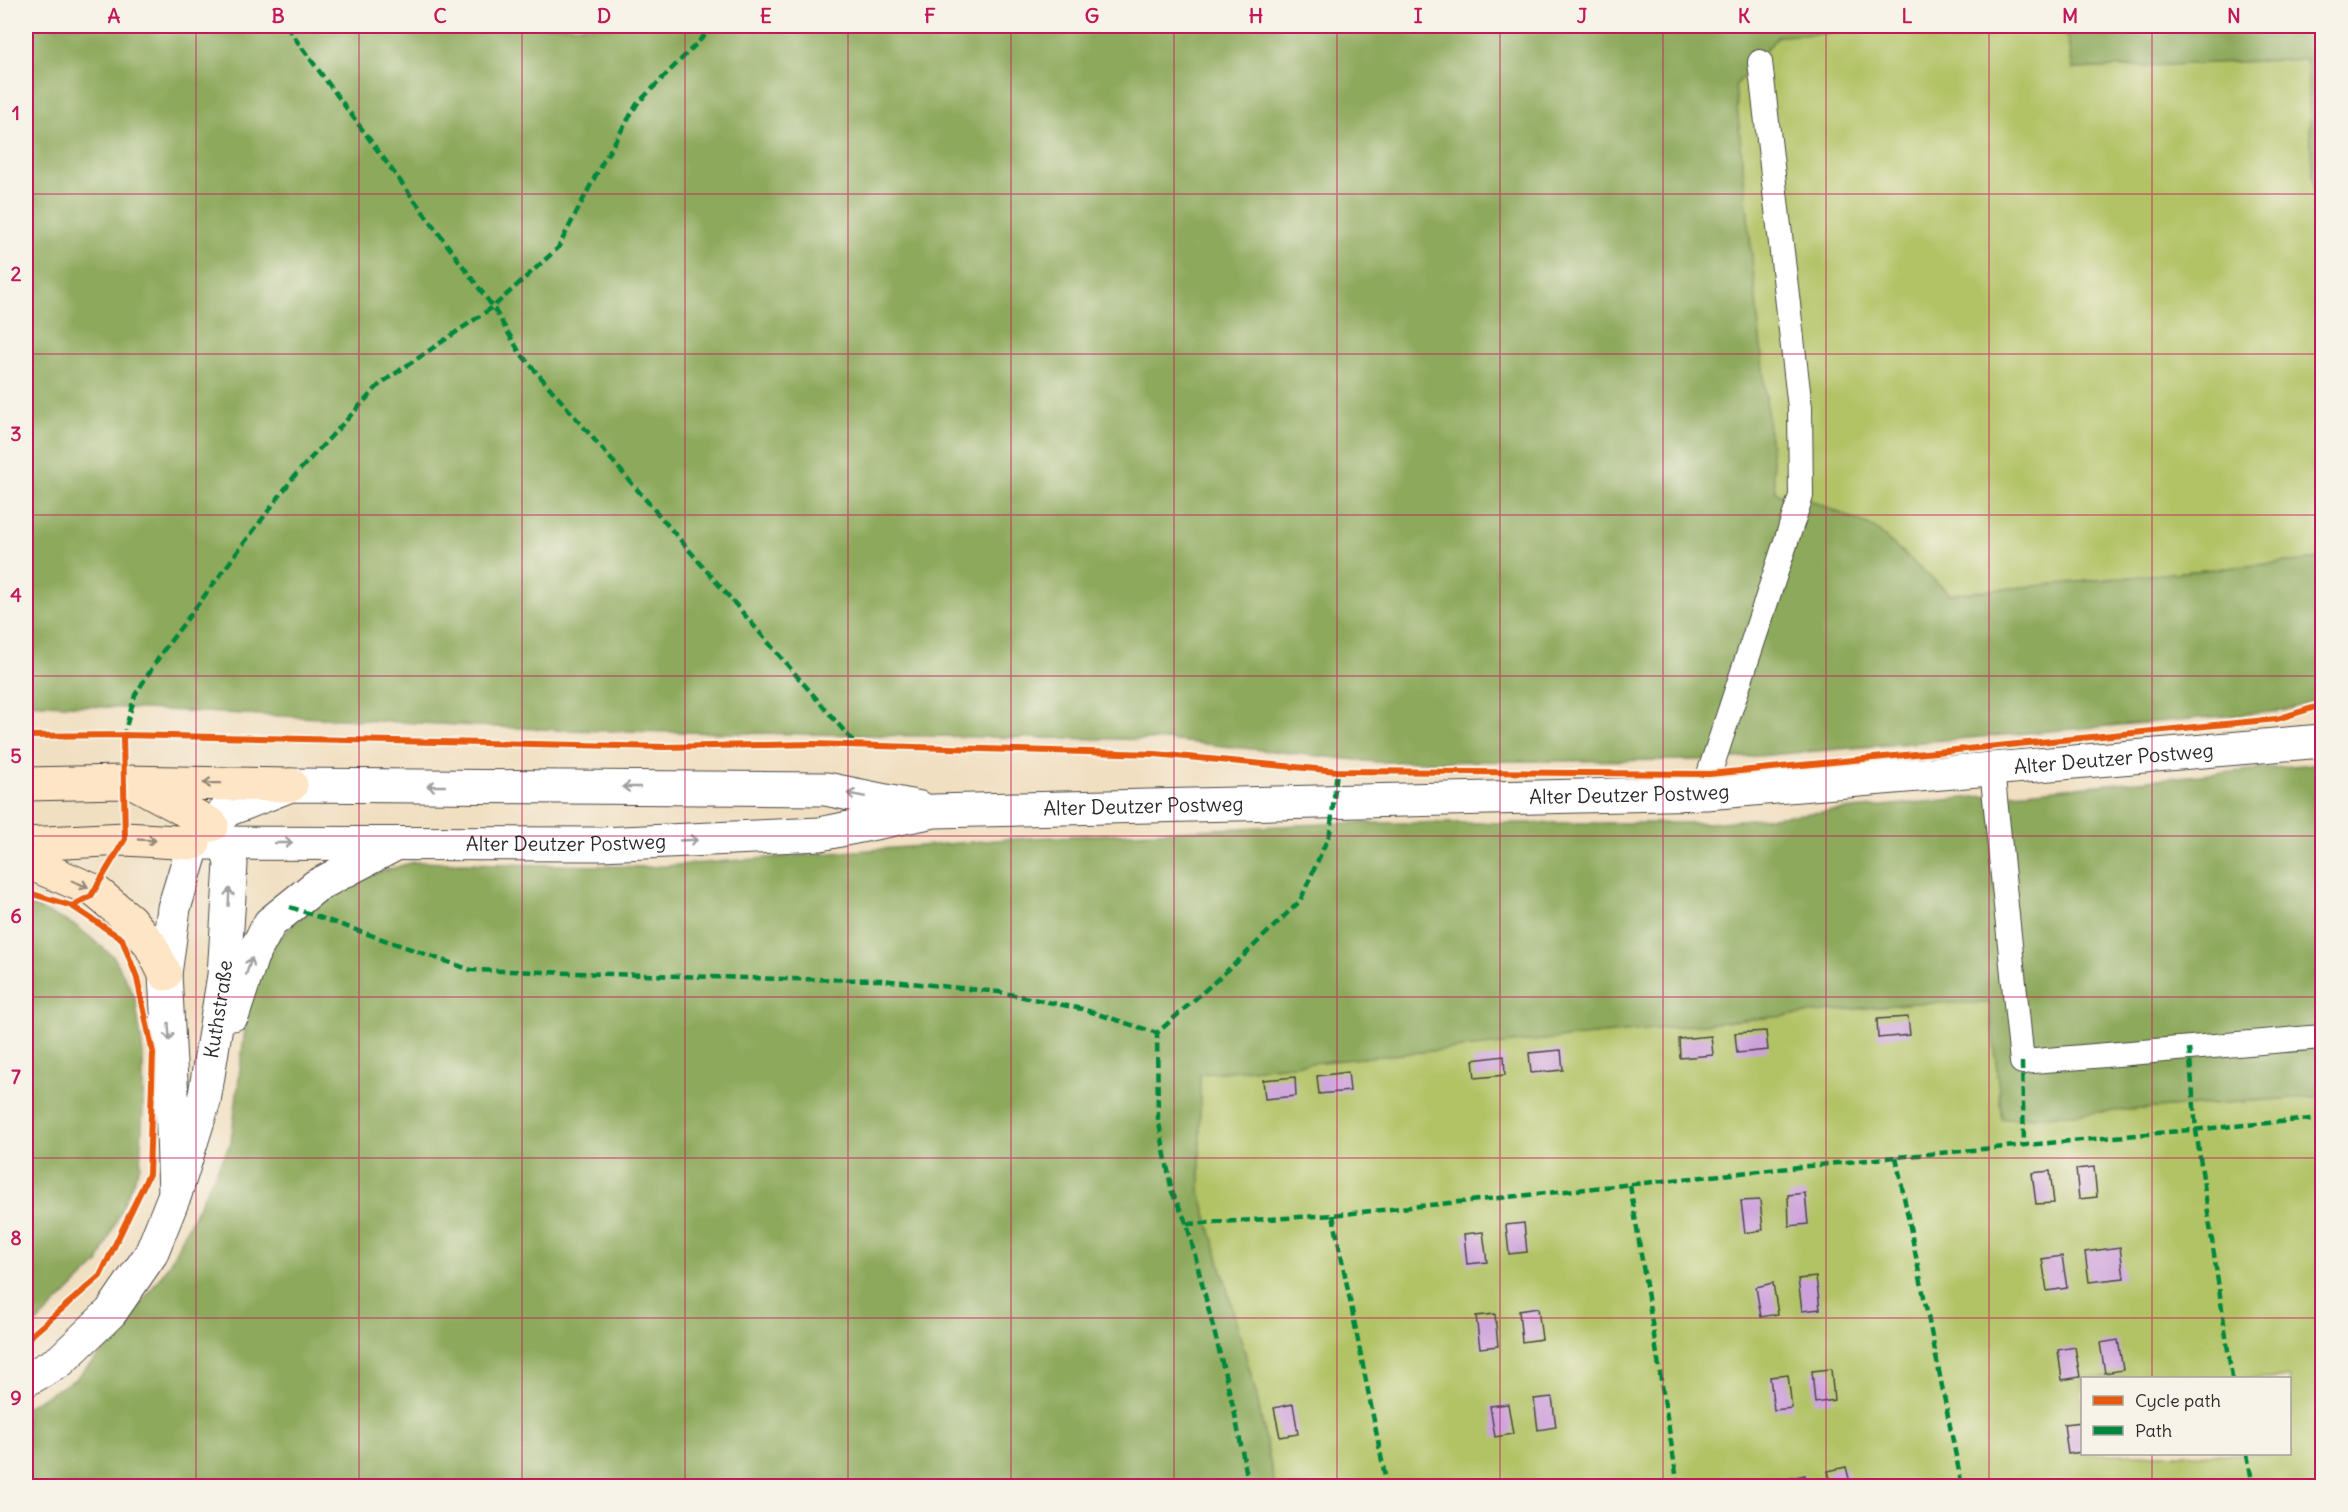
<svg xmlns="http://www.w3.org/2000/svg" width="2348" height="1512" font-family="Delius,sans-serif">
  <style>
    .green { fill: #b2c366; stroke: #6e7748; stroke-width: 1.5; fill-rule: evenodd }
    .forest { fill: #8da95b; stroke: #5c6a43; stroke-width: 1.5 }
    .building { fill: #cda1dc }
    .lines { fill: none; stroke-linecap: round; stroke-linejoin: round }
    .service-casing { stroke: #494642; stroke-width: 26 }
    .tertiary-casing { stroke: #494642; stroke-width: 35 }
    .secondary-casing { stroke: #494642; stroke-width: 35 }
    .service { stroke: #fff; stroke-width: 24 }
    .tertiary { stroke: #fff; stroke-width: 33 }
    .secondary { stroke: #fde5c5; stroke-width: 33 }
    .quiet { stroke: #00873e; stroke-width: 4.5; stroke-dasharray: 9 4.5; stroke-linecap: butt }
    .cycleway-casing { stroke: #f7f3e8; stroke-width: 10 }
    .cycleway { stroke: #e8590c; stroke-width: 6 }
    .oneway { stroke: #948878 }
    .oneway2 { stroke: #a0a0a0 }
    .grid { fill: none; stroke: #c2185b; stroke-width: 1.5; stroke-opacity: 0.55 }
    .labels { text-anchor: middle; stroke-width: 4.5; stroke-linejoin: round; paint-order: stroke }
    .street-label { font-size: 20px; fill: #2b2b2b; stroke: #f7f3e8 }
    .neatline { fill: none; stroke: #c2185b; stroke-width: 2 }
    .grid-label { font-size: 20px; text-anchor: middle; font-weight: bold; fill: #c2185b }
  </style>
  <rect width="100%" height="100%" fill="#f7f3e8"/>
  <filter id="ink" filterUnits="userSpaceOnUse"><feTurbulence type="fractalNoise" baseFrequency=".0167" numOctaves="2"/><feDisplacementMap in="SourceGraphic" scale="12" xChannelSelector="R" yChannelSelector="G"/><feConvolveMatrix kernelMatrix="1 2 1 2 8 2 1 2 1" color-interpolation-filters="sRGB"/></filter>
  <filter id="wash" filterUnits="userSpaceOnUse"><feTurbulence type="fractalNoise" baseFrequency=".008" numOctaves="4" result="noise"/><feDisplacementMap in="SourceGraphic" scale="24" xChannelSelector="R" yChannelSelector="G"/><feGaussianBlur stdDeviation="1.35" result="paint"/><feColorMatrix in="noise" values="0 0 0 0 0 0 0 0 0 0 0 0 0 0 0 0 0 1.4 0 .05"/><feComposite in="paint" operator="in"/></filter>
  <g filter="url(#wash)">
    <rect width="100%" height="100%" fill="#f1dfc1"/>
    <path class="green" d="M1965,26H2065L2073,69L2307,59L2322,377V559L1950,594L1874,528L1786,498L1775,491L1735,86L1778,36Z
      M1914,1003H1990L2002,1119L2322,1096V1486H1275L1256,1393L1200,1192L1199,1074ZM2082,1378H2290V1454H2082Z"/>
    <path class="forest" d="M26,26H1965L1778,36L1735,86L1775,491L1786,498L1801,496L1874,528L1950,594L2322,559V698L2283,711L1711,760L1375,762L1167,740L559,730L26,703Z
      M2065,26H2322V377L2307,59L2073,69Z
      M2322,763V1096L2002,1119L1990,1003H1914L1200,1074V1192L1256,1393L1275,1486H26V1407L74,1380L117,1338L168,1266L231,1142L247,1013L269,948L333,887L413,862L652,867L1009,839L1340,823H1710Z
      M26,907H35L76,926L114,957L135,997L143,1054V1107L140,1166L98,1263L26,1333Z"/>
    <g id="blocks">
      <path class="building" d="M1908,1017L1910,1035L1878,1038L1877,1019Z
        M1766,1031L1768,1050L1737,1053L1735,1033Z
        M1711,1036L1713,1055L1680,1058L1679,1039Z
        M1561,1050L1563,1070L1531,1073L1529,1053Z
        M1504,1056L1505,1075L1475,1078L1473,1060Z
        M1348,1072L1350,1091L1319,1094L1317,1076Z
        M1295,1077L1296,1096L1265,1099L1263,1080Z
        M2322,1144V1165H2321L2320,1145Z
        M2094,1167L2097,1197L2079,1199L2076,1169Z
        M2050,1171L2054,1203L2036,1204L2032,1173Z
        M1805,1193L1808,1224L1789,1226L1788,1195Z
        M1760,1200L1763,1230L1745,1233L1741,1201Z
        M1524,1223L1527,1252L1509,1254L1506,1225Z
        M1483,1232L1487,1262L1467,1264L1464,1234Z
        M2120,1247L2124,1278L2089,1282L2085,1252Z
        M2062,1256L2067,1288L2047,1291L2042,1259Z
        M1816,1277L1820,1309L1802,1311L1798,1279Z
        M1773,1283L1778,1314L1761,1317L1756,1287Z
        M1538,1308L1542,1339L1522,1342L1519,1311Z
        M1495,1314L1498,1346L1480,1348L1476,1316Z
        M2118,1340L2123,1370L2105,1373L2100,1343Z
        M2075,1347L2080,1377L2062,1380L2058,1350Z
        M1831,1369L1834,1400L1815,1403L1812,1371Z
        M1788,1375L1792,1408L1774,1410L1770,1377Z
        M1552,1397L1556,1427L1538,1430L1534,1399Z
        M1293,1404L1298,1434L1280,1437L1274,1408Z
        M1508,1404L1513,1434L1495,1437L1490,1406Z
        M2082,1422V1452L2068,1454L2064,1424Z
        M1846,1467L1851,1486H1832L1828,1471Z
        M1805,1475L1807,1486H1788L1786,1479Z"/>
    </g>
  </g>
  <g filter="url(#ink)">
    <use href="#blocks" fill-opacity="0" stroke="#494642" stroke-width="1.5"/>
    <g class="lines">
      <defs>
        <path id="service" d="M1992,769L2022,1062L2322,1037
          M1706,793L1709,774L1801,496L1800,408L1760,62"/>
        <g id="tertiary">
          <path id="s1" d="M194,843L601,844L820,834L934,811L1706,793L2322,741"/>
          <path d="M233,1014L252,956L270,923L316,886L394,845"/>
          <path d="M175,1194L172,1099L165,974L174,908L194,843L227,810L291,785L826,789L920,808"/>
          <path id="s2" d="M26,1380L60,1361L111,1312L151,1254L175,1194L204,1101L224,975L231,864L226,843L213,825"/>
        </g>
        <path id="secondary" d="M26,784L123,782L291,785
          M137,784L212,825
          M26,844L125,839L194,843
          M26,865H34L95,891L130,920L150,944L165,974"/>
      </defs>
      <use href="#service" class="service-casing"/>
      <use href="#tertiary" class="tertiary-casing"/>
      <use href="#secondary" class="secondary-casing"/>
      <use href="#service" class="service"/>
      <use href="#tertiary" class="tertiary"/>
      <use href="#secondary" class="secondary"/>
      <path class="quiet" d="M286,26L493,307L520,353L857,746
        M123,738L135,695L163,651L296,474L380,384L493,307L558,248L600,167L637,104L714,26
        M290,907L471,970L784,979L882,980L999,992L1082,1009L1157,1033
        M2189,1048L2196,1130L2232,1378
        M2022,1062L2024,1145
        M1896,1157L1962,1486
        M1630,1185L1678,1486
        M1333,1215L1387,1486
        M1187,1224L1333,1215L1896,1157L2322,1118
        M2247,1454L2253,1486
        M1249,1486L1234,1410L1187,1224L1172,1192L1158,1118L1157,1033L1238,961L1300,901L1330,833L1337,771H1331"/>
      <defs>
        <path id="cycleway" d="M26,736L123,735L665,747L812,744L1155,754L1337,771L1709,774L2277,719L2322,705
          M26,892L72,906L122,939L137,978L153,1053L149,1174L100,1276L26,1340
          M72,906L91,896L125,839L123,735"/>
      </defs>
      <use href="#cycleway" class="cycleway-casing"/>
      <use href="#cycleway" class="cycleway"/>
    </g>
    <defs><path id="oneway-shaft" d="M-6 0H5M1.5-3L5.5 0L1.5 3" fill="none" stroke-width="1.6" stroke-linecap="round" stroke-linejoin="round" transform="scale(1.5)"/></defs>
    <g class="oneway">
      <use href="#oneway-shaft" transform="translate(212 783) rotate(-179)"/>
      <use href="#oneway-shaft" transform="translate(147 840) rotate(3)"/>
      <use href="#oneway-shaft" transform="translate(80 884) rotate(23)"/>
    </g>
    <g class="oneway2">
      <use href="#oneway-shaft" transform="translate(436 786) rotate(-180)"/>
      <use href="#oneway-shaft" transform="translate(631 787) rotate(-180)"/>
      <use href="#oneway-shaft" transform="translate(856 795) rotate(-169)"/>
      <use href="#oneway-shaft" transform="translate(689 840) rotate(-3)"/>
      <use href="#oneway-shaft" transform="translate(284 843)"/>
      <use href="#oneway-shaft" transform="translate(229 897) rotate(-87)"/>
      <use href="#oneway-shaft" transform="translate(249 966) rotate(-71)"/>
      <use href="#oneway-shaft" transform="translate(169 1032) rotate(87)"/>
    </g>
  </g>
  <path class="grid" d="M196,26V1486M359,26V1486M522,26V1486M685,26V1486M848,26V1486M1011,26V1486M1174,26V1486M1337,26V1486M1500,26V1486M1663,26V1486M1826,26V1486M1989,26V1486M2152,26V1378M26,194H2322M26,354H2322M26,515H2322M26,676H2322M26,836H2322M26,997H2322M26,1158H2322M26,1318H2322M2152,1454V1486"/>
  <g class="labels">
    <g class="street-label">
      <text dy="7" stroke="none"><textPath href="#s1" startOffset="1924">Alter Deutzer Postweg</textPath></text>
      <text dy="7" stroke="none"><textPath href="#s1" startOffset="1438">Alter Deutzer Postweg</textPath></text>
      <text dy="7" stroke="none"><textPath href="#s1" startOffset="952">Alter Deutzer Postweg</textPath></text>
      <text dy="7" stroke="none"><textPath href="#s1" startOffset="372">Alter Deutzer Postweg</textPath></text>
      <text dy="7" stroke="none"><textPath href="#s2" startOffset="435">Kuthstraße</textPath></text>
    </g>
  </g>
  <rect width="2348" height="1512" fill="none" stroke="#f7f3e8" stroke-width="66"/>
  <rect x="2081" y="1377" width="210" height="78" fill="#f7f3e8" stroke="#a5a39c" stroke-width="1.5"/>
  <rect x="2093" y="1396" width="30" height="9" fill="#e8590c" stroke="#a5a39c" stroke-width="1.5"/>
  <text x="2135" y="1407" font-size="18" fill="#2b2b2b">Cycle path</text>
  <rect x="2093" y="1426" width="30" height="9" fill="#00873e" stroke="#a5a39c" stroke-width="1.5"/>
  <text x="2135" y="1437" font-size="18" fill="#2b2b2b">Path</text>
  <rect x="33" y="33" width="2282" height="1446" class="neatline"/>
  <g class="grid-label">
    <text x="114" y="23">A</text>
    <text x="278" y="23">B</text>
    <text x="440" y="23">C</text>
    <text x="604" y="23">D</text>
    <text x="766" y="23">E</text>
    <text x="930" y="23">F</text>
    <text x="1092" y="23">G</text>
    <text x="1256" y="23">H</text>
    <text x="1418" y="23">I</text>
    <text x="1582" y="23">J</text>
    <text x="1744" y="23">K</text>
    <text x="1907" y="23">L</text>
    <text x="2070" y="23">M</text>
    <text x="2234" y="23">N</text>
    <text x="16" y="120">1</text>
    <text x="16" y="281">2</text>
    <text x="16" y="441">3</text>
    <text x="16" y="602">4</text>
    <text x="16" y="763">5</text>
    <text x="16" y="923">6</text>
    <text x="16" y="1084">7</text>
    <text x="16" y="1245">8</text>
    <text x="16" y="1405">9</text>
  </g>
</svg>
